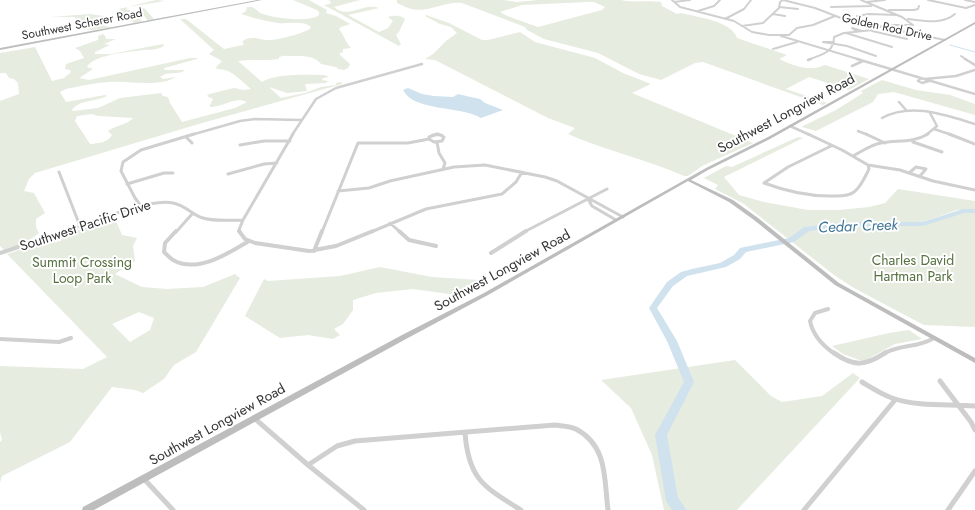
<svg xmlns="http://www.w3.org/2000/svg" width="975" height="510" font-family="Jost,sans-serif">
  <style>
    .green { fill: #e6ecdf; fill-rule: evenodd }
    .water { fill: #cfe2ee }
    .lines { fill: none; stroke-linecap: round; stroke-linejoin: round }
    .stream { stroke: #cfe2ee; stroke-width: 1 }
    .river { fill: #cfe2ee; fill-rule: evenodd }
    .street-far4 { stroke: #d0d0d0; stroke-width: 2 }
    .street-far3 { stroke: #d0d0d0; stroke-width: 2.5 }
    .street-far2 { stroke: #d0d0d0; stroke-width: 3 }
    .street-far1 { stroke: #d0d0d0; stroke-width: 4 }
    .street { stroke: #d0d0d0; stroke-width: 5 }
    .secondary { fill: #bdbdbd; fill-rule: evenodd }
    .labels { text-anchor: middle; stroke-width: 4; stroke-linejoin: round; paint-order: stroke }
    .far-street-label { font-size: 12px; fill: #333; stroke: #fff }
    .street-label { font-size: 14px; fill: #333; stroke: #fff }
    .park-label { font-size: 14px; fill: #56703f; stroke: #fff }
    .water-label { font-size: 15px; font-style: italic; fill: #3f7597; stroke: #fff }
  </style>
  <rect width="100%" height="100%" fill="#fff"/>
  <path class="green" d="M156,0L165,1L127,7V10H130V14L139,12L137,10L144,8L154,19L178,15L148,21L143,14L136,15L142,21L134,23L119,9Z
    M293,0H309L327,10L326,13L336,16L350,24L341,27L339,29C344,35 345,42 351,48L343,49V52L339,54L350,64L348,68L344,70L338,69L336,67L321,64C313,54 302,57 291,56C286,56 284,55 279,57V59C265,61 250,59 238,61L262,82C276,73 308,75 324,75L329,77L323,78L322,80L328,81L326,83L305,84L307,91L287,93L269,87L281,98L305,93L321,87L336,85V83L341,82L342,84L202,123L35,173L29,179L24,191L34,193L45,213L36,219V227L39,233L31,239L34,241L5,251L0,246V101L19,94L18,83L14,79L9,78L6,73H0V53L35,47L52,81L64,78L71,72L70,70L65,69L66,64L84,58L80,51L75,48L98,40V36L103,34L105,36L106,39H116L104,44L110,45L95,52V54H111L163,44L164,46C157,51 146,49 136,51C125,52 92,56 87,67L93,69L79,78L89,80L190,58H197V59L164,68L165,70H185C178,76 168,70 160,77L163,79L176,77C158,88 129,80 109,82C95,83 80,86 66,89L60,92L66,102L105,95L107,96C96,102 80,99 72,110L73,111L98,108L120,98L161,93L163,96L168,97L170,103L182,122L235,108L247,102C235,96 223,107 210,107V105L213,99L207,96L209,94L234,88L244,90L251,89C240,80 232,69 217,69L216,67L222,61L209,54L214,50L180,19H186L224,49L243,45L244,44L242,42C249,35 258,39 266,40C276,41 301,34 310,29L311,27C303,20 288,24 278,23C265,21 253,18 241,14L246,11L247,7H252C257,9 258,13 263,14C274,18 310,23 319,15V12L317,10ZM92,114L98,116L133,118C127,125 116,125 108,131L112,135C107,143 99,143 90,144L75,121L77,116Z
    M329,0H360L334,7C347,20 365,2 379,8L348,15L379,32L388,28L393,21L388,17C394,15 401,15 405,19L399,32L396,35L401,44L399,46L324,5L330,4L331,2Z
    M397,0H503L517,2L538,0H621C634,3 648,0 661,2L662,6L677,14L681,13C697,17 732,21 737,38L787,55L779,59C794,66 809,72 825,65L869,79L849,90L809,77L786,89L827,103L823,105L703,62L695,63L661,80L639,74L598,53L544,39L527,30L525,27L462,3C445,1 428,13 412,9C407,8 402,5 397,3ZM588,2H594L605,7L602,10L538,27L507,16L500,12L522,5Z
    M90,14L110,17V20L104,26L112,27C99,29 87,34 76,23L75,17H51Z
    M426,15L449,23L482,40H488L520,32L535,42L595,58L623,73L651,84L632,93L753,143L702,166L688,176H684C646,159 606,151 568,134L575,128L548,118L435,60L425,59L433,54L446,41L457,33L451,27L440,24L425,16Z
    M882,80L916,90L950,95L975,104V115L894,92L878,94L873,102L816,131L802,127L803,126L836,110L863,93L861,91Z
    M798,137L803,138L724,177L739,195L764,202L808,210H839L869,207L885,203L898,189L975,201V210H957L922,222L882,223C894,226 911,227 923,224C942,220 955,210 975,211V327L924,325L901,313L854,288L834,275L744,204L715,189L718,185L704,178L726,166L732,167Z
    M114,216L122,235L137,238L133,246L135,261L115,274L142,287L167,289L203,287L235,274L240,278L196,352L174,365L164,379L143,393L135,390L112,387L70,442L2,476L0,483V442L2,440L0,432V366L83,369L107,357L7,254L37,244L35,242L50,238L52,239L106,221L105,219ZM139,312L154,318L150,330L130,342L112,324Z
    M380,267L432,277L479,280L489,284L464,296L413,289L376,293L353,300V310L343,324L334,329L340,335L333,339L308,335L280,338L245,316L264,279L268,281L340,276Z
    M909,330L922,339L895,344L866,360H859L843,354L832,346L889,333Z
    M735,360L771,396L782,402L822,396L853,373L860,378L737,510H664L652,455L631,408L601,380Z"/>
  <path class="water" d="M408,88L422,94L434,96L453,97L458,94L466,96L480,99L485,103L503,110L481,118C459,105 414,112 403,90Z"/>
  <g class="lines">
    <path class="stream" d="M950,45L975,52"/>
    <path class="river" d="M963,209H975V213H964L923,226H845L809,231L794,242L746,252L740,259L726,267L687,276L673,286L657,308L677,341L694,382L667,435L678,498L684,506L686,510H672L666,501L655,435L684,382L667,341L649,308L667,282L681,272L692,269L720,263L734,255L740,248L789,238L804,227L845,222H922Z"/>
    <path class="street-far4" d="M672,0L680,7L734,21L752,32L769,35H789L797,28L813,25L835,16
      M783,0L815,8L846,20L945,40
      M928,0L966,8L975,5
      M965,0L975,2
      M674,2L690,0
      M867,2L885,0
      M779,7L798,9
      M831,7L871,6
      M889,10H914L918,9L919,6
      M698,11L714,6L720,0
      M773,14L785,16
      M857,16L869,14L897,15
      M725,19L744,9L751,0
      M908,19C923,21 942,25 955,14
      M742,26L763,23L779,8L780,2L783,0
      M856,31L852,28L862,31
      M872,31L907,39
      M846,33L892,47
      M781,36L861,60
      M834,42H823L847,46L876,56
      M773,49L797,42
      M961,56L967,60
      M808,60C822,54 834,53 834,37L844,33L873,30L884,25H913L902,17L861,0"/>
    <path class="street-far3" d="M857,59L975,94
      M965,59L975,65
      M808,60L811,59
      M852,66L863,61
      M921,78L918,81L922,83L929,81
      M925,79L956,76L975,70
      M899,102L906,110
      M882,118C911,102 945,115 975,124
      M790,126L810,135
      M934,129L952,135
      M858,131L868,135
      M191,135L240,121L255,119L301,120
      M292,135L316,99L336,88L422,64
      M432,135H442
      M926,135L937,126L930,113"/>
    <path class="street-far2" d="M808,134L842,150L868,165L900,170L933,181L975,190
      M866,134L885,143
      M949,134L975,144
      M186,137L192,143
      M429,139L434,142L442,141L444,137L438,134
      M429,139V137L437,134
      M437,142L439,153L445,163L443,169
      M913,142L942,152
      M240,145L264,141H290
      M853,156C863,151 870,145 881,143C898,140 913,143 928,134
      M59,172L80,226
      M909,173L916,167L926,169L920,176
      M228,174L264,164L277,163
      M764,183C788,192 810,197 836,196C842,196 849,196 854,192C861,187 865,177 869,169L868,165
      M764,183L788,167L831,146
      M127,184L164,173H173
      M338,191L369,188L390,181L454,167L485,165L545,177L557,181L623,217
      M588,199L592,206L616,220
      M141,206L135,198L121,171L123,162L141,150L194,134
      M390,223L400,232
      M64,232C90,223 148,198 173,203C184,205 191,213 200,217C213,222 229,220 243,220
      M176,232L193,213
      M240,232L239,230L243,220L293,134
      M322,232L358,143H408L429,139
      M371,232L426,209L502,194L516,182L522,172
      M524,232L607,189"/>
    <path class="street-far1" d="M176,231L165,243L164,252C167,255 170,258 173,260C197,274 229,253 249,241
      M239,231L245,239L255,243L309,251L336,246L373,231
      M399,231L409,240L436,246
      M314,251L322,231
      M0,253L67,231
      M491,253L526,231
      M828,309L815,313L810,321C813,336 823,346 835,354
      M0,339L59,342L71,338
      M883,354C899,344 919,348 934,338"/>
    <path class="street" d="M834,353C854,367 865,366 885,353
      M940,381L971,422L975,430
      M862,382C872,388 881,394 892,398C918,407 947,404 975,406
      M254,418L308,465L364,510
      M465,432C468,479 484,487 521,510
      M308,465L337,446L355,441L555,425C561,426 570,426 576,429C608,446 604,479 608,510
      M144,479L173,510
      M804,510L895,400
      M948,510L975,471"/>
    <path class="secondary" d="M257,0H262L0,50V48Z
      M975,22V24L770,139L708,170L691,180L733,200L758,218L839,283L975,358V363L835,285L754,220L729,202L688,181L488,295L406,339L94,510H82L83,507L402,335L484,293L706,168L768,137Z"/>
  </g>
  <g class="labels">
    <g class="far-street-label">
      <text transform="translate(82 24) rotate(-11)" y="4">Southwest Scherer Road</text>
      <text transform="translate(887 27) rotate(12)" y="4">Golden Rod Drive</text>
    </g>
    <g class="street-label">
      <text transform="translate(786 113) rotate(-28)" y="5">Southwest Longview Road</text>
      <text transform="translate(85 225) rotate(-18)" y="5">Southwest Pacific Drive</text>
      <text transform="translate(502 270) rotate(-29)" y="5">Southwest Longview Road</text>
      <text transform="translate(217 424) rotate(-29)" y="5">Southwest Longview Road</text>
    </g>
    <g class="park-label">
      <text x="913" y="265">Charles David<tspan x="913" dy="16">Hartman Park</tspan></text>
      <text x="82" y="267">Summit Crossing<tspan x="82" dy="16">Loop Park</tspan></text>
    </g>
    <g class="water-label">
      <text transform="translate(858 226) rotate(-2)" y="5">Cedar Creek</text>
    </g>
  </g>
</svg>
